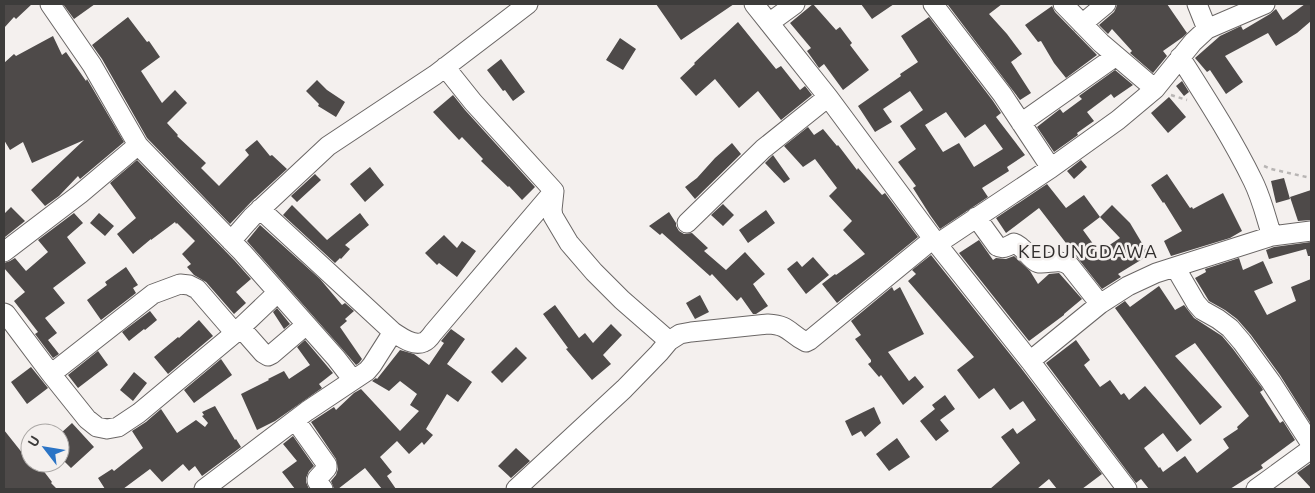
<svg xmlns="http://www.w3.org/2000/svg" width="1315" height="493" font-family="Ubuntu,sans-serif">
  <style>
    .building { fill: #4e4a49; fill-rule: evenodd }
    .lines { fill: none; stroke-linecap: round; stroke-linejoin: round }
    .minor-casing { stroke: #6a6665; stroke-width: 21 }
    .path { stroke: #b8b5b4; stroke-width: 2.5; stroke-dasharray: 4 4; stroke-linecap: butt }
    .minor { stroke: #fff; stroke-width: 19 }
    .labels { text-anchor: middle; stroke-width: 5; stroke-linejoin: round; paint-order: stroke }
    .quarter-label { font-size: 19px; letter-spacing: 1px; fill: #312e2d; stroke: #f4f0ee }
  </style>
  <rect width="100%" height="100%" fill="#f4f0ee"/>
  <path class="building" d="M4,4H32L16,19L14,17L4,28Z
    M63,4H95L74,19Z
    M656,4H734L681,40Z
    M813,4L836,30L840,27L852,43L850,45L869,70L843,90L824,64L819,68L807,51L811,48L790,23Z
    M861,4H894L872,19Z
    M949,4H1002L989,14L1007,34L1022,54L1011,62L1031,93L1020,100L948,5Z
    M1117,4H1167L1187,33L1183,37L1163,51L1167,56L1153,73L1130,53L1132,51L1112,29L1108,34L1099,25L1114,12L1116,8Z
    M1305,4H1311V21L1297,33L1276,46L1268,33L1225,56L1243,82L1226,94L1210,70L1207,72L1195,58L1220,36L1241,26L1243,30L1270,14L1276,9L1283,20Z
    M1052,6L1055,12L1097,55L1066,78L1054,63L1041,41L1038,42L1025,25Z
    M128,17L147,42L149,41L160,57L141,71L162,103L175,90L187,103L167,123L178,135L177,136L206,163L201,168L219,186L249,155L245,150L257,140L270,156L272,155L287,169L252,201L230,224L147,138L102,59L92,45Z
    M929,17L993,101L1001,113L996,117L1025,155L1007,167L1009,171L982,188L988,197L940,229L930,215L913,188L916,186L898,162L916,149L900,126L923,110L910,91L883,109L892,122L875,132L858,106L901,76L900,74L918,62L901,36ZM946,112L965,138L985,124L1003,149L974,167L959,143L943,152L925,125Z
    M738,22L776,69L781,66L800,90L805,86L812,95L781,120L758,91L739,108L715,79L696,96L680,78L695,64L694,63Z
    M53,36L62,55L66,52L86,81L87,79L124,142L80,179L78,176L59,196L45,206L31,190L84,140L32,163L23,142L10,150L4,140V63L14,54L16,56Z
    M620,38L636,49L623,70L606,60Z
    M501,59L525,92L513,101L505,90L503,91L487,70Z
    M1115,70L1133,85L1114,98L1111,94L1087,112L1094,121L1077,133L1078,135L1054,152L1037,127L1060,109L1063,113L1082,99L1079,96Z
    M317,80L327,90L345,102L336,117L318,106L319,104L306,91Z
    M1182,81L1189,92L1184,96L1176,86Z
    M453,95L465,110L535,187L522,200L509,186L508,187L481,161L483,159L462,137L459,140L433,112Z
    M1169,97L1186,117L1168,133L1151,113Z
    M808,127L814,135L823,129L837,146L838,145L857,170L858,168L882,195L885,193L918,237L837,303L822,284L835,274L836,275L865,254L843,230L852,221L829,196L837,188L815,159L803,167L784,146Z
    M732,143L741,154L695,199L685,187L697,178L715,158Z
    M773,155L790,179L784,183L765,163Z
    M137,160L234,260L251,279L236,292L246,303L234,314L206,282L194,275L187,267L191,264L182,254L195,241L177,223L176,224L175,222L151,240V239L133,254L117,234L136,218L110,183Z
    M1081,160L1087,167L1074,179L1067,171Z
    M370,167L384,185L365,202L350,184Z
    M315,174L321,180L297,202L291,196Z
    M1167,174L1190,208L1192,207L1193,209L1223,193L1242,231L1230,238L1171,256L1164,241L1182,231L1164,202L1163,203L1151,185Z
    M1284,178L1290,199L1276,203L1271,181Z
    M1047,184L1066,208L1084,195L1100,217L1112,205L1130,223L1149,255L1118,274L1121,277L1102,289L1076,256L1039,208L1006,233L996,218ZM1100,217L1120,238L1099,252L1083,230Z
    M1311,190V220L1298,221L1290,197Z
    M723,204L734,215L723,226L711,215Z
    M292,205L327,240L360,213L369,225L345,245L350,249L341,259L340,258L335,263L283,215Z
    M11,207L25,221L5,237L4,214Z
    M766,210L775,223L748,243L739,230Z
    M669,212L676,223V226L679,231L684,234L692,233L708,248L704,251L726,270L745,252L765,274L753,284L768,306L756,314H753L741,297L737,301L712,274L710,276L662,233L660,235L649,226Z
    M74,213L83,223L67,237L86,263L53,288L65,303L45,318L57,333L48,340L59,354L53,358L35,334L38,332L14,301L25,292L4,268V263L10,261L15,258L26,271L48,252L38,240Z
    M99,213L114,226L105,236L90,223Z
    M260,225L320,279L342,305L345,303L354,311L345,319L347,321L340,327L362,359L359,363L356,365L344,351L247,241Z
    M444,235L457,248L462,241L476,251L457,277L439,263L437,265L425,253Z
    M979,240L993,260L996,258L1006,259L1014,256L1030,271L1038,284L1049,274L1059,273L1082,299L1064,314V315L1029,341L959,253Z
    M1311,242V256H1308L1306,249L1269,259L1266,250L1274,247Z
    M931,255L1021,368L1102,474L1082,489H1057L1049,479L1037,489H990L1020,463L1001,437L1013,428L1017,434L1036,420L1023,401L1010,410L994,388L979,399L957,370L974,357L908,281L916,274L912,270Z
    M813,257L829,275L806,294L787,269L797,261L802,267Z
    M1239,258L1243,270L1263,261L1273,283L1254,291L1267,315L1296,301L1291,287L1311,279V424L1280,375L1251,335L1237,319L1225,310L1209,301L1195,278L1206,272L1205,269Z
    M126,267L138,285L133,288L136,293L101,320L87,300L107,285L105,282Z
    M1159,286L1175,310L1184,305L1194,318L1222,336L1233,349L1262,388L1263,390L1260,392L1280,423L1283,421L1295,440L1261,465L1263,468L1230,489H1149L1141,479L1136,483L1046,363L1076,340L1090,360L1084,365L1100,387L1110,380L1121,395L1124,393L1129,400L1145,386L1192,440L1177,452L1163,433L1144,448L1159,468L1160,467L1163,472L1185,456L1197,473L1229,448L1223,439L1238,429L1237,427L1249,416L1195,343L1175,356L1222,407L1200,425L1115,308L1125,301L1130,307Z
    M892,287L894,291L900,287L924,334L888,352L909,381L915,376L924,387L903,405L881,375L879,377L868,364L871,362V360L855,339L861,335L851,321Z
    M700,295L709,312L695,319L686,303Z
    M555,305L579,338L585,333L593,343L611,324L622,335L603,355L611,364L592,380L566,349L568,348L543,314Z
    M277,308L290,324L284,329L273,312Z
    M150,311L157,320L145,330L144,329L129,341L122,332Z
    M199,320L213,336L168,374L154,357L178,337L179,338Z
    M451,329L465,339L447,364L472,382L458,402L447,394L426,429L433,435L424,445L422,442L409,454L397,441L380,457L392,472L387,476L396,489H382L365,468L338,489H334L331,481L336,475L338,469L336,459L311,422L334,407L336,410L354,393L361,389L400,431L419,411L410,405L417,394L400,381L389,391L372,381L376,378L377,379L400,350L414,354L429,365L444,343L441,341Z
    M305,340L333,373L319,384L322,388L275,421L257,430L241,394L269,380L268,379L284,371L289,379L310,365L297,347Z
    M516,347L527,358L502,383L491,372Z
    M98,351L108,365L78,388L68,375Z
    M221,359L232,375L194,403L184,390Z
    M31,367L48,388L27,404L11,382Z
    M134,372L147,383L133,401L120,390Z
    M945,395L955,409L940,420L949,431L936,441L920,421L935,409L932,405Z
    M215,406L235,440L236,439L241,447L202,476L195,466L189,471L183,464L162,482L150,469L123,489H105L98,478L112,469L114,471L143,448L132,431L146,422L161,409L177,433L196,420L205,427L208,423L202,416L204,415L202,412Z
    M874,407L881,423L865,437L861,431L852,436L845,421Z
    M72,423L94,447L71,468L60,457V434Z
    M4,430L35,469L39,465L52,482L51,483L57,489H4Z
    M293,436L314,466L309,471L306,478V482L309,489H295L282,472L297,461L283,444Z
    M897,438L910,457L889,471L876,454Z
    M516,448L530,461L511,478L498,466Z
    M1311,463V488L1297,473Z"/>
  <g class="lines">
    <defs>
      <path id="minor" d="M50,4L92,65L138,145L242,252L336,358L353,380
        M754,4L828,97L937,244L1030,361L1127,489
        M933,4L1002,94L1051,168
        M1063,4L1101,43L1155,89
        M1197,4L1207,29
        M769,23L795,4
        M1082,24L1106,4
        M1180,57C1206,98 1232,138 1253,181C1262,199 1266,218 1272,236
        M445,67L473,102L554,191L552,210L553,216L569,243L594,272L622,300L669,341L659,353L624,389L516,489
        M1021,123L1116,56
        M260,209L393,332C401,337 413,347 424,342C427,341 431,336 433,333L554,191
        M976,217L997,246C1003,250 1008,246 1014,243C1024,246 1031,262 1039,263C1050,264 1060,258 1070,266L1100,304
        M687,223L763,149L828,97
        M231,241L252,217L328,146L435,75L528,4
        M937,244L1051,168L1118,120L1155,89L1193,42L1207,29L1265,4
        M4,252L80,194L138,145
        M1175,267L1196,303L1202,310L1218,319L1230,328L1242,342L1271,382L1311,444
        M4,313L6,314L51,374
        M241,328L263,353L268,356L272,354L306,325
        M235,333L197,289L189,285L180,284L153,294L51,374L87,419L97,427L107,429L118,427L139,413L235,333L277,293
        M669,341L680,334L691,332L768,324C790,325 789,334 806,342L810,340L933,239
        M1030,361L1100,304L1128,286L1156,273L1272,236L1311,231
        M295,420L327,465V468L317,479V481L323,489
        M204,489L307,411L367,371L372,365L393,332
        M1256,489L1311,449"/>
    </defs>
    <use href="#minor" class="minor-casing"/>
    <path class="path" d="M1171,95L1187,100
      M1264,166L1271,169L1311,178"/>
    <use href="#minor" class="minor"/>
  </g>
  <g class="labels">
    <g class="quarter-label">
      <text x="1088" y="258">KEDUNGDAWA</text>
    </g>
  </g>
  <rect width="1315" height="493" fill="none" stroke="#3d3c3b" stroke-width="10"/>
  <g transform="translate(45 448) rotate(301)"><circle r="24" fill="#f4f0ee" stroke="#aba8a6"/>
  <path d="M0-4L9 19L0 12L-9 19Z" fill="#2b74c5"/>
  <text y="-8" font-size="14" font-weight="bold" text-anchor="middle" fill="#3d3c3b">U</text>
  </g>
</svg>
